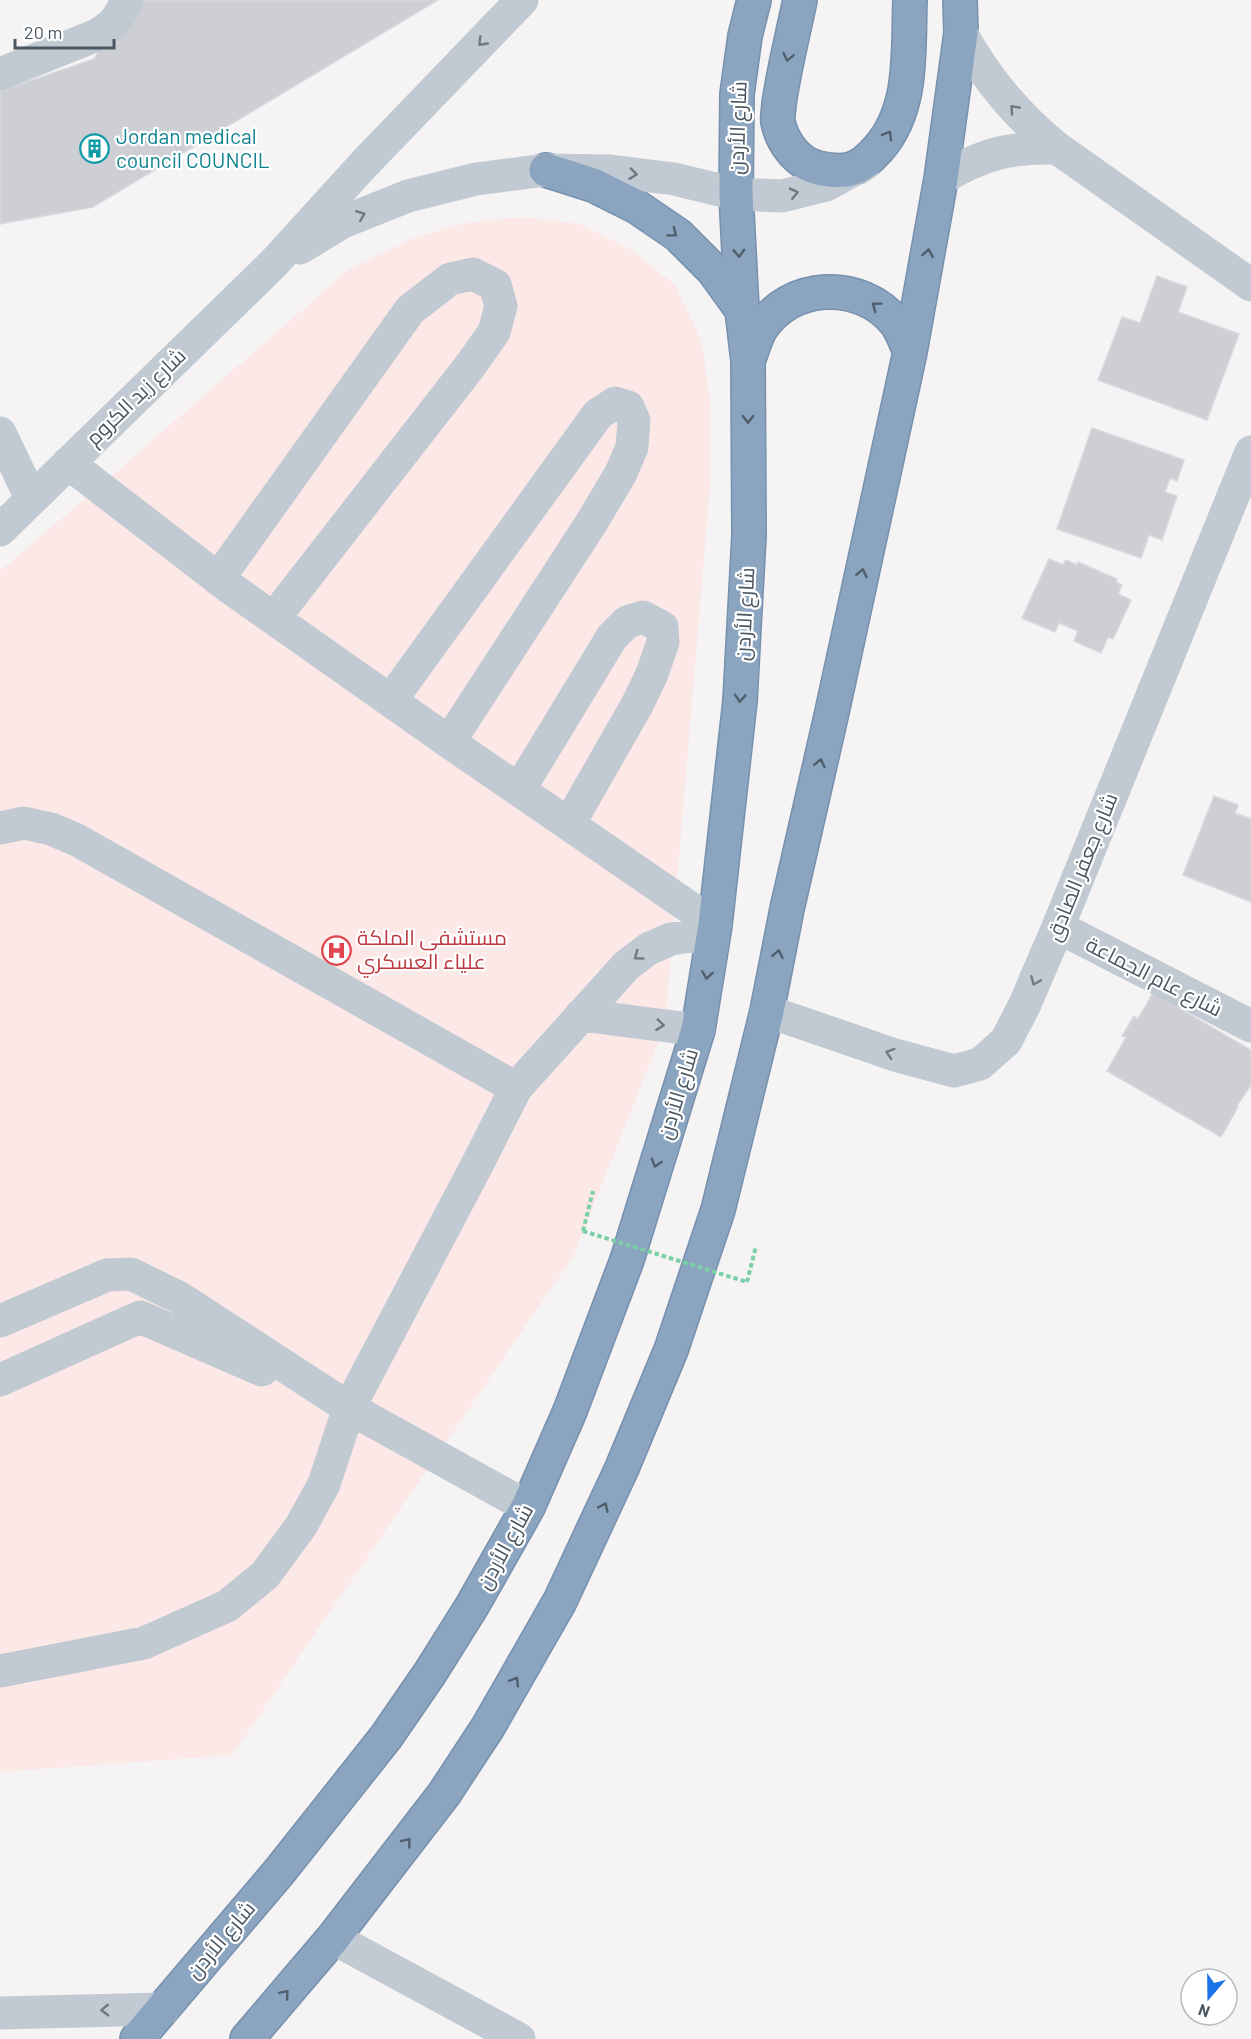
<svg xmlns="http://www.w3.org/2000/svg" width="1251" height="2039" font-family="Barlow,Cairo,sans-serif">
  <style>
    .medical { fill: #fce8e6 }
    .building { fill: #cdcfd5; stroke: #d7d9de; stroke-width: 1.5 }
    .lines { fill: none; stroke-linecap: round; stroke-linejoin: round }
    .highway-casing { stroke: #7690ad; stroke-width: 36 }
    .path { stroke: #7ad0a6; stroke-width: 4; stroke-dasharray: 4.5 3; stroke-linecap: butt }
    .minor { stroke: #c1cad2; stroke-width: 33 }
    .highway { stroke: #8ba5c1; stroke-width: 33 }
    .path-bridge { stroke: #7ad0a6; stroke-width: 4; stroke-dasharray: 4.5 3; stroke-linecap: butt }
    .oneway { stroke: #6e7983 }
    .oneway2 { stroke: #505e6b }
    .labels { text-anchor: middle; stroke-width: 4.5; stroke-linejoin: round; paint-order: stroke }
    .street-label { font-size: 21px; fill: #4a5661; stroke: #fff }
    .culture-label { font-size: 21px; fill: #0d838f; stroke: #fff; text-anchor: start }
    .health-label { font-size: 21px; fill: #be3a42; stroke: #fff; text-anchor: start }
  </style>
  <rect width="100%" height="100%" fill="#f5f3f3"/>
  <path class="medical" d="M521,217L581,224L633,251L676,286L702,343L711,410V474L665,1025L574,1255L232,1755L0,1772V571L116,472L347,271L414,238L466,223Z"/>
  <path class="building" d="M131,0H438L93,207L0,224V91L94,59Z
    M1157,276L1187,287L1178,312L1239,334L1207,420L1098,380L1122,317L1140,323Z
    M1092,428L1184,460L1177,481L1170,478L1165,492L1177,496L1162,540L1149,535L1141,558L1057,529Z
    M1049,559L1063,565L1066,560L1077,565L1078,562L1117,579L1116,582L1122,585L1118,594L1131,600L1113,639L1108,637L1101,653L1074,641L1078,631L1059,623L1055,632L1022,618Z
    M1214,796L1238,805L1235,813L1251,819V902L1183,875Z
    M1153,993L1251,1050V1085L1236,1107H1238L1221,1137L1107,1071L1126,1037L1122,1036L1134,1016L1138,1019Z"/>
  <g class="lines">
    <defs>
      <path id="highway" d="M800,0C793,34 784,69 779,104C779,109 777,116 778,122C782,142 797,163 818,168C846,174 859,171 878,149C914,109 908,50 910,0
        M546,170L593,185L637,207L678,235L713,270L742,310
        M748,361C752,351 755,339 760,330C789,282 861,279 896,323C902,331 906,343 910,352
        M137,2039L279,1872L386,1737L430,1673L472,1606L528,1507L570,1411L627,1260L698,1030L715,925L740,701L749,535L748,361L742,310L736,194L737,94L745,36L754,0
        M247,2039L333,1938L444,1794L488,1727L560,1601L622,1468L671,1350L718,1210L767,1011L787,909L832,712L910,352L941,179L961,33L960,0"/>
    </defs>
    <use href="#highway" class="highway-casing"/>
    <path class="path" d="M583,1231L593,1191
      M747,1282L756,1246"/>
    <path class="minor" d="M961,33C986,79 1016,115 1057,148L1251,285
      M0,74L97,35C114,25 119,18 127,0
      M941,179C982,154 1009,147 1057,148
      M300,248L343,222L408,196L476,179L546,170L610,171L674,179L736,194L782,196L826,185L864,164
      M0,433L31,498
      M68,463L229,587L449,742L715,925
      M0,530L273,264L365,163L522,0
      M218,579L410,310L450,279L473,274L495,285L501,306L494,332L470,366L274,618
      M391,700L598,414L615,403L628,407L634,421L632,447L621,473L590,525L449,742
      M519,790L612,637L627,622L643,617L662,627L663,642L652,674L637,705L569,824
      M0,828L24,823L51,829L77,840L516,1088
      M1058,927L1251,1026
      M767,1011L895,1055L954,1071L980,1064L1006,1041L1025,1004L1058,927L1251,452
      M581,1015L698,1030
      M0,1321L107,1275L131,1274L180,1298L349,1408L528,1507
      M0,1380L140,1317L262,1370
      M0,1671L144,1643L227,1606L265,1575L301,1526L324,1484L349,1408L478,1163L516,1088L626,966L648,949L671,939L691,936L713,939
      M333,1938L519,2039
      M0,2013L163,2009"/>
    <use href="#highway" class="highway"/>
    <path class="path-bridge" d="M583,1231L747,1282"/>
  </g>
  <defs><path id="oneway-chevron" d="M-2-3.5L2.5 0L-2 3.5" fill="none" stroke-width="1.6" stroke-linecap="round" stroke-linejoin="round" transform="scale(1.5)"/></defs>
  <g class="oneway">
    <use href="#oneway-chevron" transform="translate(482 42) rotate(134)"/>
    <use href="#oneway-chevron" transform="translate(1014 109) rotate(-133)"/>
    <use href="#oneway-chevron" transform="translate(633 174) rotate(7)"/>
    <use href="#oneway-chevron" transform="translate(794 193) rotate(-13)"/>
    <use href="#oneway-chevron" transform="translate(361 215) rotate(-22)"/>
    <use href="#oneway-chevron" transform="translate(638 956) rotate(144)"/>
    <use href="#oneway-chevron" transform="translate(1035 981) rotate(113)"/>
    <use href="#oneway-chevron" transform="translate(660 1025) rotate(7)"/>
    <use href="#oneway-chevron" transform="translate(890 1053) rotate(-162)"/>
    <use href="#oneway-chevron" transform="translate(105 2010) rotate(179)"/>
  </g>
  <g class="oneway2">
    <use href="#oneway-chevron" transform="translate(788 57) rotate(102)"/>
    <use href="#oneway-chevron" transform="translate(888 135) rotate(-60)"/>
    <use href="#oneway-chevron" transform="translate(673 233) rotate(37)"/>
    <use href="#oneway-chevron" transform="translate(739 253) rotate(87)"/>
    <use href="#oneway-chevron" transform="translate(928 253) rotate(-80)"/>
    <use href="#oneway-chevron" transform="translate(876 306) rotate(-143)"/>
    <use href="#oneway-chevron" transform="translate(748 419) rotate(90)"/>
    <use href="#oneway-chevron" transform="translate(862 573) rotate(-78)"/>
    <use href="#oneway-chevron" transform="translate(740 698) rotate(94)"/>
    <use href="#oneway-chevron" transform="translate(820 763) rotate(-77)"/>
    <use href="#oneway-chevron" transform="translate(778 954) rotate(-79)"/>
    <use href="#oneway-chevron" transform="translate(707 975) rotate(99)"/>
    <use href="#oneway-chevron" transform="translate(656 1163) rotate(107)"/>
    <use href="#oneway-chevron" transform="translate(604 1507) rotate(-65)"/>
    <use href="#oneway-chevron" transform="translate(515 1681) rotate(-59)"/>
    <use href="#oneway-chevron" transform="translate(407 1842) rotate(-52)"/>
    <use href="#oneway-chevron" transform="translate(285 1994) rotate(-50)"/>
  </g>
  <defs>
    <symbol id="building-ring" viewBox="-11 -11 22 22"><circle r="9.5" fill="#fff" stroke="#0f9aa8" stroke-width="1.5"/><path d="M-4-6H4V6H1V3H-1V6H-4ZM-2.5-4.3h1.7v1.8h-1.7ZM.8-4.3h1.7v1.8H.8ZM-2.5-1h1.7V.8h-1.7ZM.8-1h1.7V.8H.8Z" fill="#0f9aa8"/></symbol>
    <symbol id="hospital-ring" viewBox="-11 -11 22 22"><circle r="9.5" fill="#fff" stroke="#e0444e" stroke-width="1.5"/><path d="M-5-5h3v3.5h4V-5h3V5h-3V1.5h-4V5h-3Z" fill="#e0444e"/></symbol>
  </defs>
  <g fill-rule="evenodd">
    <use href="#building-ring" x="78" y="132" width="33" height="33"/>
    <use href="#hospital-ring" x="320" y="934" width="33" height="33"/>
  </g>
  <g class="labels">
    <g class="street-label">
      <text transform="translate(738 128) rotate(-88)" y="7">شارع الأردن</text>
      <text transform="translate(136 397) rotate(-44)" y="7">شارع زيد الكروم</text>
      <text transform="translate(745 614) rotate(-87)" y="7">شارع الأردن</text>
      <text transform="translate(1082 867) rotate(-68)" y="7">شارع جعفر الصادق</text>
      <text transform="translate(1154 977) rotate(27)" y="7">شارع عام الجماعة</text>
      <text transform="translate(678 1094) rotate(-73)" y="7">شارع الأردن</text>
      <text transform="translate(505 1547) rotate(-61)" y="7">شارع الأردن</text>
      <text transform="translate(221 1940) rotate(-50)" y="7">شارع الأردن</text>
    </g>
    <g class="culture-label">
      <text x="116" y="144">Jordan medical<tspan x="116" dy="24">council COUNCIL</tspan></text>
    </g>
    <g class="health-label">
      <text x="357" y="945">مستشفى الملكة<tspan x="357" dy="24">علياء العسكري</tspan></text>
    </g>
  </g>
  <g transform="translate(1209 1997) rotate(200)"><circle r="28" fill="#ffffff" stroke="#b7bbc0" stroke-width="1.5"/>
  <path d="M0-4.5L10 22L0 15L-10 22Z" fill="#1a73e8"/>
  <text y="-9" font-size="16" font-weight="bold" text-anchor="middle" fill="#4a5661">N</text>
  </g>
  <path d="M15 39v9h99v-9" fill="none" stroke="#4a5661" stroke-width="3"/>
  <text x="24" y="39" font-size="18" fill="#4a5661" stroke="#ffffff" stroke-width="4.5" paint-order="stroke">20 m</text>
</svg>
